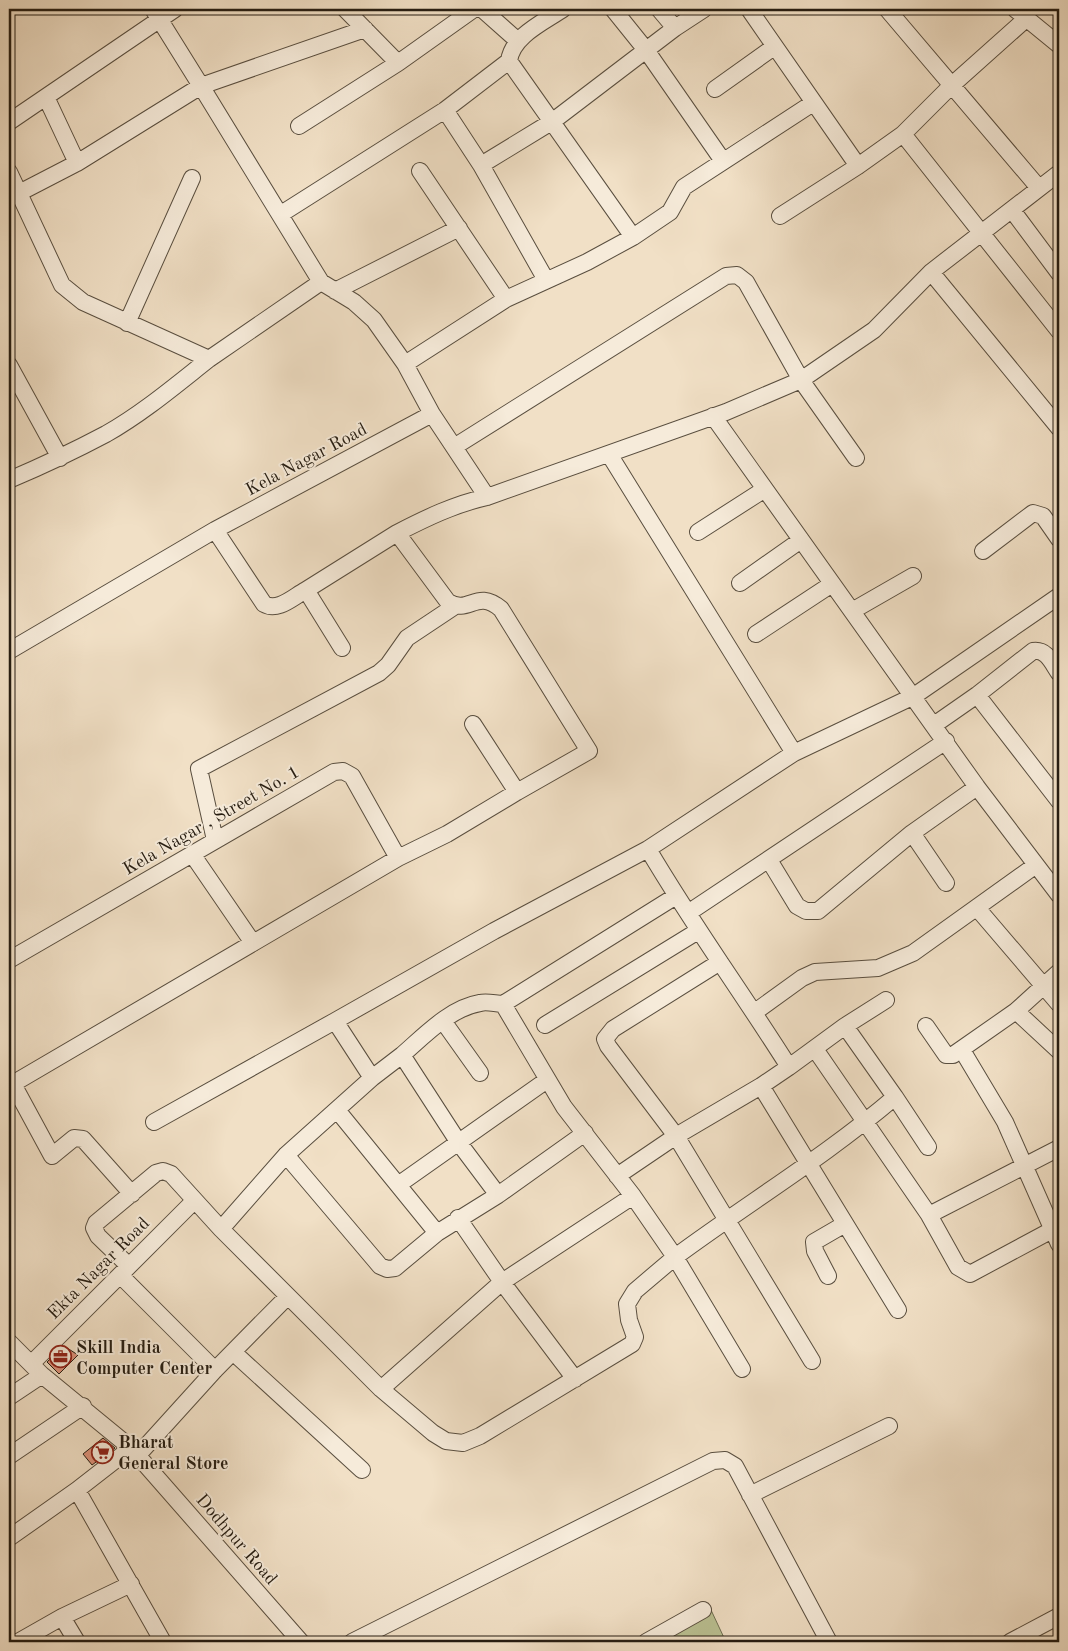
<svg xmlns="http://www.w3.org/2000/svg" width="1068" height="1651" font-family="'Old Standard TT',serif">
  <style>
    .green { fill: #bbc294; stroke: #707053 }
    .building { fill: #dd927a; stroke: #261d12 }
    .lines { fill: none; stroke-linecap: round; stroke-linejoin: round }
    .minor-casing { stroke: #594e3f; stroke-width: 18 }
    .minor { stroke: #f6ebda; stroke-width: 16 }
    .labels { text-anchor: middle; stroke-width: 4; stroke-linejoin: round; paint-order: stroke }
    .street-label { font-size: 18px; fill: #261d12; stroke: #f6ebda }
    .poi-label { font-size: 18px; font-weight: bold; fill: #261d12; stroke: #f6ebda; text-anchor: start }
  </style>
  <rect width="100%" height="100%" fill="#f1e0c6"/>
  <filter id="stains"><feTurbulence type="fractalNoise" baseFrequency=".004" numOctaves="4"/><feColorMatrix values="0 0 0 0 .2 0 0 0 0 .09 0 0 0 0 .02 0 0 0 .5 -.17"/></filter>
  <radialGradient id="worn" r=".72"><stop offset=".6" stop-color="#630" stop-opacity="0"/><stop offset="1" stop-color="#630" stop-opacity=".3"/></radialGradient>
  <path class="green" d="M711,1610L726,1642H651Z"/>
  <path class="building" d="M64,1346L78,1355L59,1374L47,1362Z
    M103,1438L115,1448L92,1465L83,1454Z"/>
  <g class="lines">
    <defs>
      <path id="minor" d="M153,9L201,86L365,29
        M345,9L398,63L474,9
        M482,9L518,41
        M613,9L646,50L723,161
        M659,9L675,28L704,9
        M749,9L858,166L903,134L1059,331
        M887,9L1039,188
        M1015,9L1059,45
        M509,61C512,36 544,22 563,9
        M715,89L774,47
        M46,97L77,163
        M445,110L509,61L633,237
        M9,122L175,9
        M299,126L398,63
        M903,134L952,85L1027,18
        M481,165L553,121L675,28
        M420,171L506,299
        M9,172L62,285L83,302L209,359C176,385 143,413 106,434C74,451 42,466 9,480
        M19,193L77,163L201,86L321,282L354,302L374,320L405,364
        M1012,210L1059,273
        M281,214L445,110L481,165L546,280
        M780,216L858,166
        M931,272L1059,428
        M335,291L459,228
        M127,323L192,178
        M209,359L321,282
        M9,365L60,458
        M432,414L487,497
        M713,416L977,787L1059,895
        M454,447L726,276L737,275L746,282L801,380L856,458
        M609,454L794,753
        M215,530L264,604C278,612 293,597 306,590L342,648
        M698,532L765,489
        M983,551L1033,513L1043,516L1059,539
        M740,583L801,540
        M306,590L397,533
        M852,611L913,576
        M756,634L832,584
        M9,651L215,530L432,414L405,364L506,299L587,262L633,237L670,212L684,187L813,103
        M977,695L1059,801
        M473,724L517,792L589,751L501,609C476,588 470,615 448,602L397,533C426,518 455,504 487,497L726,412L801,380L874,330L931,272L1059,173
        M934,725L977,695L1033,651C1047,649 1052,663 1059,673
        M912,833L946,883
        M215,840L199,769L379,673L388,665L407,638L455,606
        M648,849L794,753L914,696L1059,596
        M192,854L253,943
        M769,860L797,906L806,911H818L912,833L977,787
        M977,908L1059,1004
        M688,913L946,741
        M9,960L334,772L343,771L352,776L398,858
        M720,962L613,1029L605,1039L608,1046L676,1136L812,1361
        M503,1004L676,896
        M1016,1011L1059,972
        M755,1012L802,978L815,972L878,968L913,953L1036,865
        M335,1021L494,931L648,849C692,924 743,994 789,1067L761,1086L898,1310
        M443,1021L480,1073
        M545,1025L698,931
        M845,1026L895,1097
        M926,1026L946,1055H953L1016,1011L1059,1051
        M815,1049L929,1215L958,1267L970,1274L1052,1230
        M962,1050L1005,1122L1059,1244
        M402,1055C424,1036 450,1008 480,1003C487,1001 496,1004 503,1004L564,1107L633,1196L675,1257C748,1203 826,1156 895,1097L928,1147
        M789,1067L845,1026L886,1000
        M13,1084L52,1156L74,1138L83,1139L132,1194
        M9,1086L398,858L447,834L517,792
        M337,1110L437,1233
        M154,1122L335,1021L372,1078L402,1055L459,1143L498,1195L585,1133
        M286,1155L380,1266L387,1269L395,1268L437,1233L498,1195
        M617,1176L676,1136L761,1086
        M398,1185L547,1080
        M929,1215L1059,1148
        M458,1218L502,1282L575,1379
        M221,1229L286,1155L372,1078
        M129,1266L98,1236L94,1228L96,1223L156,1173L163,1171L171,1174L221,1229L381,1389L433,1433L446,1441L463,1443L480,1436L632,1344L635,1337L629,1320L627,1304L635,1291L675,1257L742,1369
        M120,1275L215,1370
        M828,1276L815,1251L814,1242L845,1224
        M9,1342L42,1375L131,1448L301,1642
        M233,1352L362,1470
        M31,1364L194,1201
        M381,1389L502,1282L633,1196
        M9,1397L42,1375
        M138,1455L215,1370L288,1296
        M9,1456L83,1406
        M77,1490L163,1642
        M750,1495L889,1426
        M9,1538L77,1490L131,1448
        M62,1617L77,1642
        M18,1642L62,1617L131,1584
        M352,1642L713,1461L725,1460L735,1466L829,1642
        M646,1642L703,1610
        M1010,1642L1059,1616"/>
    </defs>
    <use href="#minor" class="minor-casing"/>
    <use href="#minor" class="minor"/>
  </g>
  <defs>
    <symbol id="office-ring" viewBox="-11 -11 22 22"><circle r="9.5" fill="#f6ebda" stroke="#8f2418" stroke-width="1.5"/><path d="M-6-3h4V-5.5h4V-3h4V5H-6ZM-1-4.5V-3h2v-1.5ZM-6 0V1H6V0Z" fill="#8f2418"/></symbol>
    <symbol id="supermarket-ring" viewBox="-11 -11 22 22"><circle r="9.5" fill="#f6ebda" stroke="#8f2418" stroke-width="1.5"/><path d="M-6-5.5h2.5l.6 2H6L4.5 2H-2.5L-4.4-4H-6ZM-1.5 3.2a1.3 1.3 0 1 0 .1 0ZM3 3.2a1.3 1.3 0 1 0 .1 0Z" fill="#8f2418"/></symbol>
  </defs>
  <g fill-rule="evenodd">
    <use href="#office-ring" x="48" y="1344" width="25" height="25"/>
    <use href="#supermarket-ring" x="90" y="1440" width="25" height="25"/>
  </g>
  <g class="labels">
    <g class="street-label">
      <text transform="translate(306 459) rotate(-28)" y="6">Kela Nagar Road</text>
      <text transform="translate(211 820) rotate(-30)" y="6">Kela Nagar , Street No. 1</text>
      <text transform="translate(98 1268) rotate(-45)" y="6">Ekta Nagar Road</text>
      <text transform="translate(237 1539) rotate(49)" y="6">Dodhpur Road</text>
    </g>
    <g class="poi-label">
      <text x="76" y="1353">Skill India<tspan x="76" dy="21">Computer Center</tspan></text>
      <text x="118" y="1448">Bharat<tspan x="118" dy="21">General Store</tspan></text>
    </g>
  </g>
  <rect width="1068" height="1651" fill="none" stroke="#f1e0c6" stroke-width="30"/>
  <rect x="10" y="10" width="1048" height="1631" fill="none" stroke="#261d12" stroke-width="2.5"/>
  <rect x="15" y="15" width="1038" height="1621" fill="none" stroke="#261d12"/>
  <rect width="100%" height="100%" filter="url(#stains)"/>
  <rect width="100%" height="100%" fill="url(#worn)"/>
</svg>
